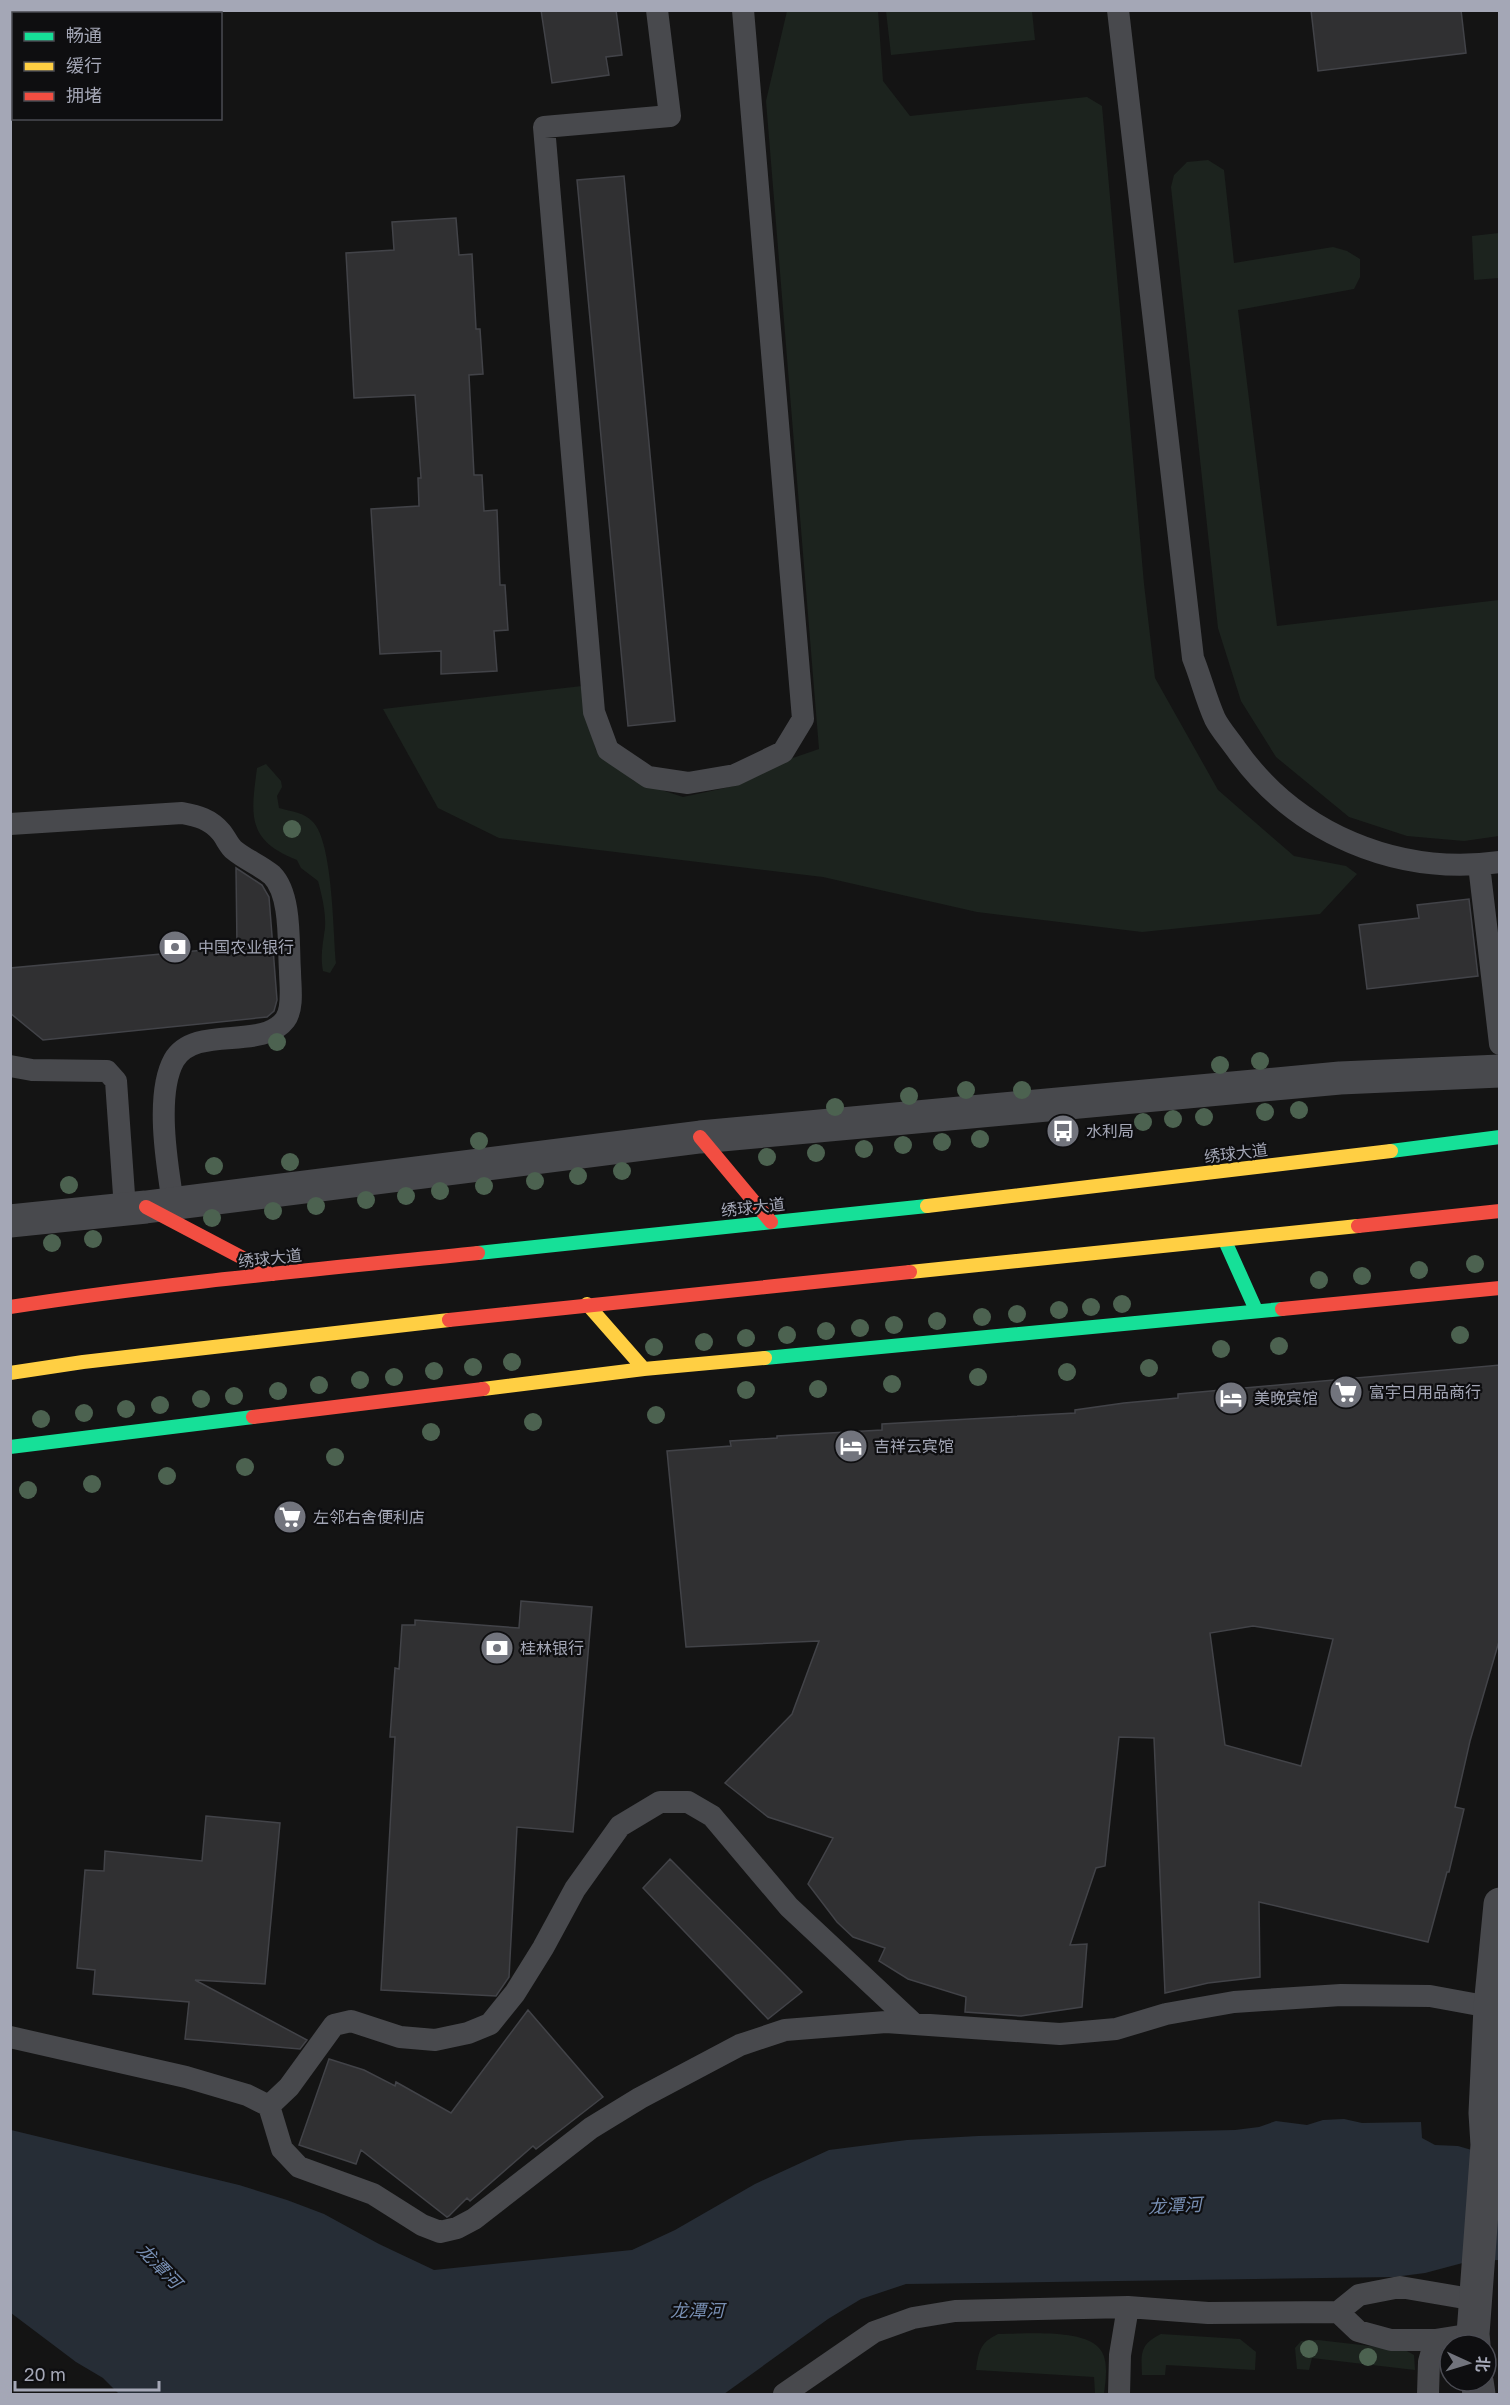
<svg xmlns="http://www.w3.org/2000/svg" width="1510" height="2405" font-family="'Golos Text','Noto Sans SC',sans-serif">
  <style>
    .green { fill: #1c231e }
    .water { fill: #262d36 }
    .building { fill: #303032; stroke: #424348; stroke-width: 1.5; fill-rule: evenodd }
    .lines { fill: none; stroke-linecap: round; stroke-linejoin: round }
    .lane { stroke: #48494d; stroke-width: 22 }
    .street { stroke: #48494d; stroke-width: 33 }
    .fast { stroke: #16e098; stroke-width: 14 }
    .slow { stroke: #ffcf43; stroke-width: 14 }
    .jam { stroke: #f24e42; stroke-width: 14 }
    .tree { fill: #4c6250 }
    .labels { text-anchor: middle; stroke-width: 4.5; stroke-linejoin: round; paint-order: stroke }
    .poi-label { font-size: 16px; fill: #a4a7b6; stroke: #0e0e10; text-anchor: start }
    .street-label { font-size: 16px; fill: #a4a7b6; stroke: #0e0e10 }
    .water-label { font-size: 18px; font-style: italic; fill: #788fb3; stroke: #0e0e10 }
  </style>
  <rect width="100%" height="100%" fill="#141414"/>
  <path class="green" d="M787,11H878L883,81L910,116L1087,97L1102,106L1144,584L1155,678L1218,790L1294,856L1346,866L1357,874L1320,914L1142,932L977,912L823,877L499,838L438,808L383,709L582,686L584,709L596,750L634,781L683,797L739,785L787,760L819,749L766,101Z
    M886,11H1032L1035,40L891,55Z
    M1208,160L1224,170L1234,263L1333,247L1347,251L1360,259V277L1354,289L1238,310L1277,626L1499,600V836L1464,841L1407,836L1349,817L1276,757L1241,701L1218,628L1171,187L1174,175L1187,162Z
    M1499,233V278L1474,280L1472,236Z
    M266,764L281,781L282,787L277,796L279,808C292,812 304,812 313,822C333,843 333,932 336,963L330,973L323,971C320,956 323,943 325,928C326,912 322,896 318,881L301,868L297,860C246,840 251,815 257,768Z
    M998,2334C1022,2334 1082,2328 1099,2348C1109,2358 1106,2380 1104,2393H1095L1094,2377L976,2370C979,2350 980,2343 998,2334Z
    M1161,2334L1240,2339L1256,2352L1255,2370L1166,2365L1165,2375H1142C1141,2353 1140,2344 1161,2334Z
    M1318,2340L1405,2350L1414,2355L1415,2370L1312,2358L1309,2370L1297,2369L1295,2348L1301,2341Z"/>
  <path class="water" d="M1344,2119L1362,2123L1421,2122L1422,2138L1435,2145L1458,2146L1499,2158V2260L1470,2261L1425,2273L1394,2277L906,2284L861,2299L828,2319L724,2394H119L103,2378L76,2362L11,2313V2130L239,2185L287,2200L324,2214L379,2244L434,2270L632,2250L675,2230L755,2184L829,2150L907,2140L978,2136L1235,2130L1259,2127L1276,2121L1307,2125L1323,2120Z"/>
  <path class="building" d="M541,10H616L622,55L606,57L609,75L552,83Z
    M1311,10H1461L1466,53L1318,71Z
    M624,176L675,721L628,726L577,180Z
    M456,218L459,255L472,254L476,329H480L483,374L469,375L474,475H482L484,511L497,510L500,585H505L508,630L494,631L497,671L441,674V651L380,654L371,509L419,506L418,478H421L415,395L354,398L346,253L394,250L392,222Z
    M236,868L262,885L269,897L277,1000L274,1011L267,1017L43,1040L10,1013V968L237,947Z
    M1469,899L1478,976L1367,989L1359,925L1419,918L1417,905Z
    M1500,1365V1638L1470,1741L1455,1807L1464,1809L1449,1872H1447L1428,1942L1259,1902L1260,1977L1208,1983L1165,1993L1154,1738L1119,1737L1105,1866L1096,1868L1070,1945L1087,1944L1082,2007L1021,2016L965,2012L966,1997L908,1979L879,1961L885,1948L853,1937L837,1922L808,1884L833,1838L768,1817L725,1783L792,1714L819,1641L686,1647L667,1451L731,1446L730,1441L777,1438V1436L882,1430V1424L1075,1413V1410L1124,1403L1178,1398V1394ZM1253,1626L1333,1639L1301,1766L1225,1745L1210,1633Z
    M521,1601L592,1607L573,1832L517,1827L509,1977L496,1996L381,1990L395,1737H390L395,1668L399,1669L402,1625H415V1620L519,1628Z
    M206,1816L280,1823L265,1984L195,1980L307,2040L300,2049L185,2039L189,2002L93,1994L95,1970L77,1968L85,1870L104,1871L105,1851L202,1861Z
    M670,1859L802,1992L768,2019L643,1888Z
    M528,2010L603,2097L536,2149L533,2146L470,2201L467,2198L449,2216L447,2217L361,2150L356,2164L299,2145L329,2059L364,2070L395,2086L396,2082L451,2113Z"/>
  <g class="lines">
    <path class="lane" d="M657,10L670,116L544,127L594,712L608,750L648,777L688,783L735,775L783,752L803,719L743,10
      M1118,10L1193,658C1201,678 1206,699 1215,719C1220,729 1229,739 1236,749C1296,834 1397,876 1500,862
      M10,824L182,813C198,816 210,819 221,832C226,838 229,846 234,850C246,860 260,865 272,875C292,895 288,945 290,971C290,985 294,1008 285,1020C262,1051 195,1024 174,1060C155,1094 167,1165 173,1203
      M1479,865L1500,1044
      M10,1066L32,1070L107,1071L116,1081L125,1209
      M10,2037L186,2077L247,2095L269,2106L282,2149L299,2167L373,2194L422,2225L440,2232L457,2228L474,2219L591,2128L640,2098L740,2045L785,2030L886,2022L1060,2034L1116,2029L1166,2014L1234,2002L1341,1995L1430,1996L1490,2007
      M269,2106L289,2087L334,2025L351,2021L400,2037L435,2040L468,2033L490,2024L515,1993L543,1948L575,1889L620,1826L660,1802H688L712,1816L789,1907L913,2023
      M1338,2312L1358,2331L1391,2340H1435
      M784,2394L874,2332L913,2318L955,2311L1128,2307L1208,2313L1338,2312L1359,2295L1400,2287L1476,2300
      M1119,2394L1120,2355L1128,2307
      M1428,2394L1429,2362L1435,2340L1473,2334"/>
    <path class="street" d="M10,1221L146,1207L700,1137L1340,1078L1500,1071
      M1474,2345L1473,2334L1487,2145L1485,2113L1490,2007L1500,1904
      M1477,2381L1479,2394"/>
    <path class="fast" d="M1391,1151L1500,1137
      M1225,1241L1256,1310
      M478,1253L927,1206
      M765,1358L1282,1309
      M10,1447L253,1417"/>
    <path class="slow" d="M927,1206L1391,1151
      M910,1272L1358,1226
      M587,1304L644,1369
      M10,1373L83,1362L449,1320
      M483,1389L644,1369L765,1358"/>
    <path class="jam" d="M700,1137L771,1222
      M146,1207L273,1274
      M1358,1226L1500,1211
      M10,1307C165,1283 322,1269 478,1253
      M1282,1309L1500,1288
      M449,1320L910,1272
      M253,1417L483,1389"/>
  </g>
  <g class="tree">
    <circle cx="292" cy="829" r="9"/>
    <circle cx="277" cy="1042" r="9"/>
    <circle cx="1260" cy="1061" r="9"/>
    <circle cx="1220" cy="1065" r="9"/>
    <circle cx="966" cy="1090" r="9"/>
    <circle cx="1022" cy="1090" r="9"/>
    <circle cx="909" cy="1096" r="9"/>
    <circle cx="835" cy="1107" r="9"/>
    <circle cx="1299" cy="1110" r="9"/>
    <circle cx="1265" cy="1112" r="9"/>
    <circle cx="1204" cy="1117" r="9"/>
    <circle cx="1173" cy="1119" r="9"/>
    <circle cx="1143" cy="1122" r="9"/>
    <circle cx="980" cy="1139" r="9"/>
    <circle cx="479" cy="1141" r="9"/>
    <circle cx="942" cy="1142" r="9"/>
    <circle cx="903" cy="1145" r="9"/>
    <circle cx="864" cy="1149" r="9"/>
    <circle cx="816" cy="1153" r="9"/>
    <circle cx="767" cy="1157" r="9"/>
    <circle cx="290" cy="1162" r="9"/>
    <circle cx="214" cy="1166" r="9"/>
    <circle cx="622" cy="1171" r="9"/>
    <circle cx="578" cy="1176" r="9"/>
    <circle cx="535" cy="1181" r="9"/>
    <circle cx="69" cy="1185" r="9"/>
    <circle cx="484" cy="1186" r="9"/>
    <circle cx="440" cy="1191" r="9"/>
    <circle cx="406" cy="1196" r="9"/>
    <circle cx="366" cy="1200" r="9"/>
    <circle cx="316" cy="1206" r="9"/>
    <circle cx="273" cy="1211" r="9"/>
    <circle cx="212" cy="1218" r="9"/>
    <circle cx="93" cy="1239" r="9"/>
    <circle cx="52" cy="1243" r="9"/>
    <circle cx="1475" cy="1264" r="9"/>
    <circle cx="1419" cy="1270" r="9"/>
    <circle cx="1362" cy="1276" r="9"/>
    <circle cx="1319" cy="1280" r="9"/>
    <circle cx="1122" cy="1304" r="9"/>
    <circle cx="1091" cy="1307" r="9"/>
    <circle cx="1059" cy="1310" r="9"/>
    <circle cx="1017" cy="1314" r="9"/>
    <circle cx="982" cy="1317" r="9"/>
    <circle cx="937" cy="1321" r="9"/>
    <circle cx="894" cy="1325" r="9"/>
    <circle cx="860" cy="1328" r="9"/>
    <circle cx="826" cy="1331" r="9"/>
    <circle cx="787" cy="1335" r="9"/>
    <circle cx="1460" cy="1335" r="9"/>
    <circle cx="746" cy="1338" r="9"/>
    <circle cx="704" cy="1342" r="9"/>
    <circle cx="1279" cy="1346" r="9"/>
    <circle cx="654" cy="1347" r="9"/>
    <circle cx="1221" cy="1349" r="9"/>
    <circle cx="512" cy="1362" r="9"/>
    <circle cx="473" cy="1367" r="9"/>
    <circle cx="1149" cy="1368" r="9"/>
    <circle cx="434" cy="1371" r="9"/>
    <circle cx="1067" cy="1372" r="9"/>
    <circle cx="394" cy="1377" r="9"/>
    <circle cx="978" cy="1377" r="9"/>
    <circle cx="360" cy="1380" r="9"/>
    <circle cx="892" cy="1384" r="9"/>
    <circle cx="319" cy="1385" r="9"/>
    <circle cx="818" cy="1389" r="9"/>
    <circle cx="746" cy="1390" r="9"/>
    <circle cx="278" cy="1391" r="9"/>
    <circle cx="234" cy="1396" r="9"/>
    <circle cx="201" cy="1399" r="9"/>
    <circle cx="160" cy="1405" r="9"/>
    <circle cx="126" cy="1409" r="9"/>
    <circle cx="84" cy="1413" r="9"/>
    <circle cx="656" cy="1415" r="9"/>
    <circle cx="41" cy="1419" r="9"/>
    <circle cx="533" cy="1422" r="9"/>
    <circle cx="431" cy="1432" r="9"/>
    <circle cx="335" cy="1457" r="9"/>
    <circle cx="245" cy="1467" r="9"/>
    <circle cx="167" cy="1476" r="9"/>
    <circle cx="92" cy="1484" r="9"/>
    <circle cx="28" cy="1490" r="9"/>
    <circle cx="1309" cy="2349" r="9"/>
    <circle cx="1368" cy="2357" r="9"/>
  </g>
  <defs>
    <symbol id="bank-disc" viewBox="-11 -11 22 22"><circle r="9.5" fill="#72747d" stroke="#0e0e10"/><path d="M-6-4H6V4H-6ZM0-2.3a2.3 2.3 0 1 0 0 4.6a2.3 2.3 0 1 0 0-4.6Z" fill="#fff"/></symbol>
    <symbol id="bus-disc" viewBox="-11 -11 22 22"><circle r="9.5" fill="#72747d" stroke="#0e0e10"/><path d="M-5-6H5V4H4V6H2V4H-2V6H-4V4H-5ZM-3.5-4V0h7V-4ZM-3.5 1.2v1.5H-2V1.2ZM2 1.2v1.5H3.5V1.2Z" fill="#fff"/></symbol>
    <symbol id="supermarket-disc" viewBox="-11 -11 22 22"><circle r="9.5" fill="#72747d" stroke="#0e0e10"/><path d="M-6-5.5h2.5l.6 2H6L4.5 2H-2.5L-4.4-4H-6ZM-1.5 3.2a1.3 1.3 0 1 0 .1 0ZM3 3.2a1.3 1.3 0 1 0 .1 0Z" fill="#fff"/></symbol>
    <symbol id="hotel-disc" viewBox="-11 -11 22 22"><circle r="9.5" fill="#72747d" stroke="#0e0e10"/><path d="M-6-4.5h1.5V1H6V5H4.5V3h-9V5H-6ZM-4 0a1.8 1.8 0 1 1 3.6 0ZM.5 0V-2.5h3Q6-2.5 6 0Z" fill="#fff"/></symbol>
  </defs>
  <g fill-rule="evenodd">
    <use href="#bank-disc" x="156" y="928" width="38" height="38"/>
    <use href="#bus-disc" x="1044" y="1112" width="38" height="38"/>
    <use href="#supermarket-disc" x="1327" y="1373" width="38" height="38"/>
    <use href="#hotel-disc" x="1212" y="1379" width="38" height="38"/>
    <use href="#hotel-disc" x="832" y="1427" width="38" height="38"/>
    <use href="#supermarket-disc" x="271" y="1498" width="38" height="38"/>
    <use href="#bank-disc" x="478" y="1629" width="38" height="38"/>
  </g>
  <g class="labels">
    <g class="poi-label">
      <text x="198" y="953">中国农业银行</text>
      <text x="1086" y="1137">水利局</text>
      <text x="1369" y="1398">富宇日用品商行</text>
      <text x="1254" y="1404">美晚宾馆</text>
      <text x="874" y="1452">吉祥云宾馆</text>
      <text x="313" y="1523">左邻右舍便利店</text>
      <text x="520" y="1654">桂林银行</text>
    </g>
    <g class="street-label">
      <text transform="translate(1236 1153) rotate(-7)" y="6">绣球大道</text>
      <text transform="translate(753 1207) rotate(-6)" y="6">绣球大道</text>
      <text transform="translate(270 1258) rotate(-6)" y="6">绣球大道</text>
    </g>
    <g class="water-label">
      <text transform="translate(1175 2206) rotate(-3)" y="6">龙潭河</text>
      <text transform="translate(159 2266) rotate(46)" y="6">龙潭河</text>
      <text x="697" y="2317">龙潭河</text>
    </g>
  </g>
  <rect width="1510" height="2405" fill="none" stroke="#a4a7b6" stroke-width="24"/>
  <rect x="12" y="12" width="210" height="108" fill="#0e0e10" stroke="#4a4b52" stroke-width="1.5"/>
  <rect x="24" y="32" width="30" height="9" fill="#16e098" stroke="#4a4b52" stroke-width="1.5"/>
  <text x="66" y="42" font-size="18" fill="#a4a7b6">畅通</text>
  <rect x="24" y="62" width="30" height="9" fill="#ffcf43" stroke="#4a4b52" stroke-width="1.5"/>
  <text x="66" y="72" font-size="18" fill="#a4a7b6">缓行</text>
  <rect x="24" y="92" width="30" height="9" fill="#f24e42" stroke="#4a4b52" stroke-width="1.5"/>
  <text x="66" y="102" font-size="18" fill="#a4a7b6">拥堵</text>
  <g transform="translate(1468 2363) rotate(94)"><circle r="28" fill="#0e0e10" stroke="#4a4b52" stroke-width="1.5"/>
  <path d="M0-4.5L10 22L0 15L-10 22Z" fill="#72747d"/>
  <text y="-9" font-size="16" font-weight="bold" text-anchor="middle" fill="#a4a7b6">北</text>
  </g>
  <path d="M15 2381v9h144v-9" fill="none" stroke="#a4a7b6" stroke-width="3"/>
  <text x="24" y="2381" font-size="18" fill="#a4a7b6" stroke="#0e0e10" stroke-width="4.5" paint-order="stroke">20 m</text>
</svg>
